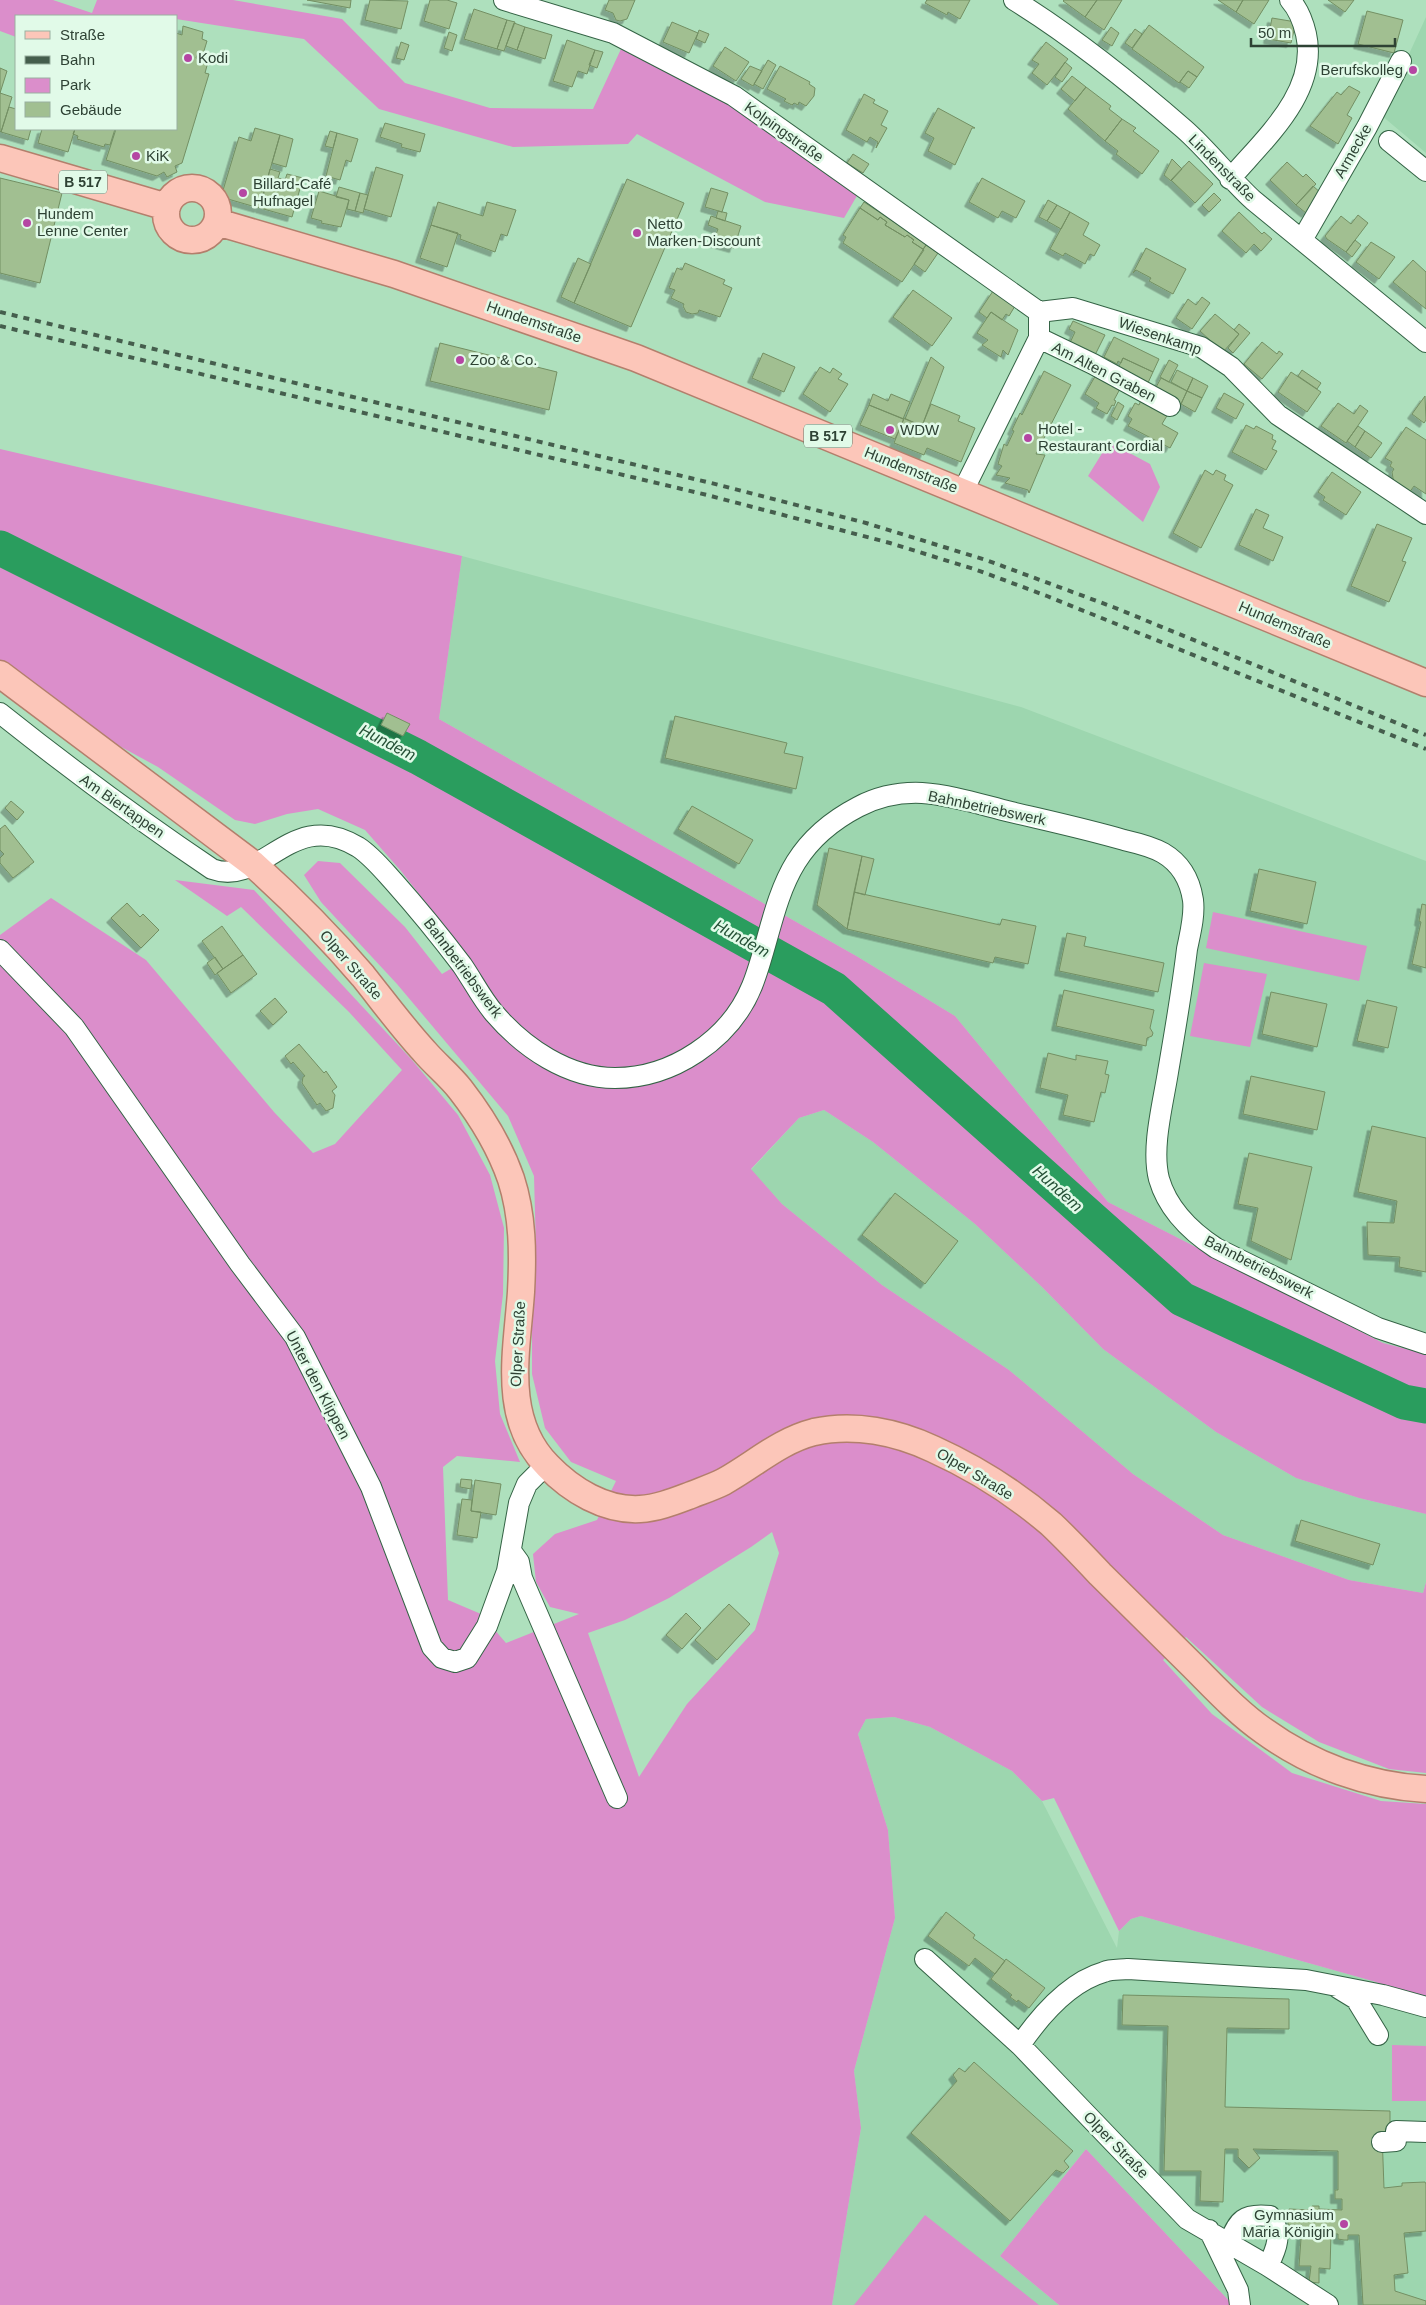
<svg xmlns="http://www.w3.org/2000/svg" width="1426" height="2305" font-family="Helvetica,sans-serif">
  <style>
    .built { fill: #9dd6af }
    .green { fill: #db8ecb; fill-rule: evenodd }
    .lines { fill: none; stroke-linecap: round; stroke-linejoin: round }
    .river { stroke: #2a9d5e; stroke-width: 35 }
    .building { fill: #a1bf91; stroke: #738f63; filter: url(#shadow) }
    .minor-casing { stroke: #346345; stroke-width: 22 }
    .major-casing { stroke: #b37f6c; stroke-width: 29 }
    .minor { stroke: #fff; stroke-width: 20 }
    .major { stroke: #fcc6b9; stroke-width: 26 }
    .rail { stroke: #455e4d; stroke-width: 4; stroke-dasharray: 6 6; stroke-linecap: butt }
    .poi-dot { fill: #b545a3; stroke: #e1fae8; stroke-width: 2 }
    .labels { text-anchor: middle; stroke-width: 5; stroke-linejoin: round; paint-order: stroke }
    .shield { fill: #e1fae8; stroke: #64796a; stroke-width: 1 }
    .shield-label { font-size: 14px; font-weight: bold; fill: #2e4234 }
    .poi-label { font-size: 15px; fill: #2e4234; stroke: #e1fae8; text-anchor: start }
    .street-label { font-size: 15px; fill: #2e4234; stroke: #e1fae8 }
    .water-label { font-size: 16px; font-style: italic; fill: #255036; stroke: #e1fae8 }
  </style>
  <defs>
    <filter id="shadow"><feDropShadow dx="-4.5" dy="4.5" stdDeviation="0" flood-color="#0004"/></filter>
  </defs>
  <rect width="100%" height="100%" fill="#aee0bd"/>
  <path class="built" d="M1426,17V153L1381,115Z
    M462,556L1021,707L1426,861V1354L1383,1343L1108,1202L955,1016L858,957L439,719Z
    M824,1110L873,1142L975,1224L1042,1287L1103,1349L1216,1432L1296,1478L1359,1498L1426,1514V1582L1423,1593L1349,1580L1223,1535L1133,1474L1009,1370L882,1285L782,1204L751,1170L799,1118Z
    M894,1717L930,1727L1012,1771L1042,1801L1117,1948L1119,1931L1131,1919L1141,1916L1376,1982L1426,2002V2305H1233L1086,2149L1000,2256L1059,2305H832L861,2128L854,2071L895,1918L888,1830L858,1734L866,1719Z"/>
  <path class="green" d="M0,0H53L92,13L97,0H233L342,19L405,83L490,108L593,109L621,49L728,103L858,194L844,218L765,202L637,134L628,144L513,147L379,109L304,39L176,19V16H16V37L0,31Z
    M1109,442L1150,464L1160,487L1143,522L1088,476Z
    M0,449L462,556L439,719L858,957L955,1016L1108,1202L1383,1343L1426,1354V1514L1359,1498L1296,1478L1216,1432L1103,1349L1042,1287L975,1224L873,1142L824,1110L799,1118L751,1169L782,1204L882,1285L1009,1370L1133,1474L1223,1535L1349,1580L1423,1593L1426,1582V1773L1389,1769L1319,1742L1262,1707L1186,1637L1163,1660L1212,1714L1292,1773L1381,1801L1426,1804V2002L1376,1982L1141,1916L1131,1919L1119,1931L1054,1798L1042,1801L1012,1771L930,1727L894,1717L866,1719L858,1734L888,1830L895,1918L854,2071L861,2128L832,2305H0V935L51,898L146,960L274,1112L313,1153L335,1144L402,1070L349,1012L241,907L227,916L175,880L254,890L412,1060L458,1115L490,1175L504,1228L503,1294L495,1361L500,1414L520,1462L457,1456L443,1467L448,1600L481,1614L506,1643L579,1614L550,1607L536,1582L533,1554L555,1534L597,1520L616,1481L571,1462L545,1428L532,1374V1329L536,1249L534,1176L508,1116L397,984L321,902L304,875L318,861L340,863L405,927L442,974L469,958L401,871L365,830L318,809L287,814L255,824L235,820L158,767L101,736L0,660ZM772,1532L779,1553L755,1630L687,1704L639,1777L588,1633L625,1620L669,1598L751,1547Z
    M1213,912L1367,946L1359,981L1206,948Z
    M1204,963L1267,974L1250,1047L1190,1036Z
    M1392,2045L1426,2046V2101H1392Z
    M1086,2149L1233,2305H1059L1000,2256Z
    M925,2215L1039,2305H854Z"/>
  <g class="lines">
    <path class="river" d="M0,548L418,757L834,989L1182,1299L1404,1402L1426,1406"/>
  </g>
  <path class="building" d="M307,0H351L350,8Z
    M370,0L408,1L401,29L365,20Z
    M430,0H447L457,3L449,29L424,21Z
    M609,0H635L627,19L620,21L616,20L613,13L605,10Z
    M927,0H926H970L960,19L948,12L947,15L925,3Z
    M1064,0H1097L1085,17L1063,1Z
    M1097,0H1122L1104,30L1085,17Z
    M1218,0H1243L1236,12Z
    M1243,0H1269L1254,24L1236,12Z
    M1328,0H1354L1345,12Z
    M474,9L507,20L497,49L464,39Z
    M1367,11L1403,20L1394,53L1358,44Z
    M1272,18L1296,22L1291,43L1268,39Z
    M507,20L515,22L504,51L497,49Z
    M672,22L698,33L689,53L663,42Z
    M514,23L525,27L517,50L506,46Z
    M1149,25L1204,67L1197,77L1188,71L1179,83L1132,49Z
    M183,26L203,32L202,39L207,41L203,54L198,53L196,58L208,62L205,73L209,74L182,163L175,166L177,172L167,177L164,172L157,176L106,160L116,129H176V33L182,35Z
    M525,27L552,35L545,59L517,50Z
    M1111,27L1119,33L1112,46L1102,40Z
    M1135,29L1142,34L1132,48L1125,43Z
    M699,30L709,34L705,43L696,39Z
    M449,32L457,35L452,51L444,48Z
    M567,40L595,50L587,74L578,71L572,87L553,81Z
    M401,42L409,45L404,60L396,58Z
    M1046,42L1068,59L1047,85L1032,73L1039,64L1032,60Z
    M725,47L749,62L736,81L713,66Z
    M595,50L603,52L597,68L589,65Z
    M768,60L776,65L763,89L754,84Z
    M1065,62L1072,68L1062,82L1055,77Z
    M750,66L762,71L753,86L741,79Z
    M780,66L810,82L809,84L815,88L814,96L806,106L799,102L798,105L794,103L792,105L784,101L786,99L767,89Z
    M0,68L7,71L0,93Z
    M1188,71L1197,77L1189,88L1180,82Z
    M1072,76L1086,87L1075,101L1061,89Z
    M1349,86L1360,92L1347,115L1352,118L1338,144L1310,126L1337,92L1341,95Z
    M1086,87L1111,106L1109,109L1122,119L1105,141L1068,109Z
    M0,93L12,97L1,132L0,131Z
    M864,94L875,100L873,103L888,111L881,125L887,128L876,148L878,142L870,137L867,142L846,130Z
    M9,107L16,109V129H31L28,140L1,132Z
    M938,108L975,128H972L955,165L928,151L934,138L925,133Z
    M1122,119L1136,128L1133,131L1159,151L1142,174L1116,154L1118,151L1105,141Z
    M385,123L425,134L420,152L401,147L402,144L380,137Z
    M255,128L280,135L259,208L221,197L239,137L251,141Z
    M42,129H75L68,152L38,143Z
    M75,129H115L110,145L105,144L104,147L77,139L78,136L73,134Z
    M330,131L337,133L333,148L325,146Z
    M337,133L358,139L351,162L346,160L340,180L326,176Z
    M280,135L293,139L286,167L272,163Z
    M853,154L869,164L863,173L847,163Z
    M1172,159L1182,169L1171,181L1164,175Z
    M1189,161L1213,184L1195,203L1171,180Z
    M1287,162L1303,177L1306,174L1316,184L1296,205L1270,180Z
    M376,167L403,175L391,217L364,209Z
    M270,169L280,172L278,178L285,180L287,174L303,178L292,217L260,208Z
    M0,178L62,193L40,283L0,273Z
    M982,178L1025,201L1016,218L1002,211L998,218L969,202Z
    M627,179L684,203L631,327L574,303Z
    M1313,186L1321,193V196L1306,213L1296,205Z
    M339,187L360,193L355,211L347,209L349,200L336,197Z
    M711,188L728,193L722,212L705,207Z
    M319,191L349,200L341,227L321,223L322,221L311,218Z
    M360,193L368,195L363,213L355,211Z
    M1214,193L1221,200L1209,212L1202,205Z
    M1048,200L1057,205L1047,221L1039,217Z
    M438,202L483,216L487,202L516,210L507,236L501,234L495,252L460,239L461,235L431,225Z
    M864,202L927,244L923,249L912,242L914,240L907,235L905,237L885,225L887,222L880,217L878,220L860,208Z
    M1057,205L1070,212L1061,229L1047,221Z
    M860,208L878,220L880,217L887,222L885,225L905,237L907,235L914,240L912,242L924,250L902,282L843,243L846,237L843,235Z
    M718,211L727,213L725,221L716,218Z
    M1070,212L1089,223L1083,235L1100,245L1094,256L1090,254L1085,264L1065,253L1063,256L1050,249Z
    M1239,212L1262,234L1264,232L1272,239L1261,251L1254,244L1246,253L1222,231Z
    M1358,215L1368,223L1346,252L1327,239L1325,236L1341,216L1351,224Z
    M711,216L741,226L734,248L713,242L718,229L708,225Z
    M431,225L458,233L447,267L420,258Z
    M1355,240L1361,245L1352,257L1346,252Z
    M1371,242L1395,257L1379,279L1356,262Z
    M926,245L938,253L925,272L914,264Z
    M1146,248L1186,269L1173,294L1149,281L1151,278L1136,270L1133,273Z
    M578,258L591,264L574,303L561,297Z
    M1413,260L1426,272V309L1393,282Z
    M685,263L725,280L723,284L732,288L720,317L699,310L698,313L692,314L686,312L683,306L684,304L671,298L675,290L669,288L677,268L682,270Z
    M913,290L952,318L932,346L893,317Z
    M993,291L1015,306L1009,316L1006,314L1002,320L991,312L987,318L979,312Z
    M1202,297L1210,303L1192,329L1176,318L1188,299L1196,305Z
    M991,312L1018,330L1008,355L1003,350L1001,357L982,345L988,340L977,333Z
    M1215,314L1239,334L1223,352L1200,331Z
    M1073,321L1105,335L1094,357L1069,345L1075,332L1069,329Z
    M1239,324L1250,333L1233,353L1228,348L1239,334L1234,330Z
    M1114,337L1159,359L1153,372L1123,358L1121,363L1118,361L1117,364L1104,357Z
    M1262,342L1277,354L1279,351L1283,354L1262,379L1244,364Z
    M440,343L557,372L549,410L430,381Z
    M763,353L795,367L784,392L752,378Z
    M931,357L944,367L922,426L905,419Z
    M1123,358L1153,372L1147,385L1117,370Z
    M1169,360L1178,365L1169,382L1160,377Z
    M820,367L830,373L833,368L842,374L838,379L848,384L830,412L803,394Z
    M1177,370L1193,378L1187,391L1171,382Z
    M1302,370L1321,383L1317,389L1298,376Z
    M1044,371L1071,385L1036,454L1045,455L1029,493L1028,490L1005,483L1010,478L996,475L1002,466L998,464L1004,444L1007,446L1014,431L1012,430L1020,413L1022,415Z
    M1291,372L1321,392L1307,412L1278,392Z
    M1097,373L1121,387L1114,400L1116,401L1114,406L1112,405L1107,414L1096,408L1099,403L1085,394Z
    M1161,378L1187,391L1181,404L1154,391Z
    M1193,378L1208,386L1202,398L1187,391Z
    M1187,391L1202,398L1195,412L1181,404Z
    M1224,393L1244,404L1236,419L1216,408Z
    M873,394L888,401L891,394L910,402L903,419L869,405Z
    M1425,396L1426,420L1424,423L1412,414Z
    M1141,400L1168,414L1162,424L1178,433L1170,448L1128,426L1132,419L1128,416L1135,403L1139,405Z
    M1118,402L1124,406L1117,420L1111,416Z
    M1338,403L1354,414L1360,405L1368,411L1346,443L1321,426Z
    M931,404L960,416L958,421L975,428L961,462L927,448L924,455L894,443L904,418L922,426Z
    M869,405L904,419L895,439L860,425Z
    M1246,425L1254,429L1256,426L1273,435L1272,439L1276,441L1272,449L1277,451L1266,470L1232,452Z
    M1358,426L1365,431L1355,447L1347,441Z
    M1406,427L1426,440V494L1414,486L1409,493L1394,484L1392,472L1394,469L1390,466L1392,462L1385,458Z
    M1365,431L1382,443L1371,458L1355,447Z
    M1205,470L1213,475L1216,470L1226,475L1224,480L1233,485L1201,548L1173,533Z
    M1332,472L1361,492L1346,515L1323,500L1325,497L1318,492Z
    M1256,509L1269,515L1263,528L1283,537L1273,561L1239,545Z
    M1377,524L1412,538L1402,561L1406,562L1389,602L1351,586Z
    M387,713L410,724L403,736L381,725Z
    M675,716L787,743L784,753L803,757L796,789L665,758Z
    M11,801L24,812L17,820L5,808Z
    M692,806L753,840L739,864L678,829Z
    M5,825L34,862L13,878L0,863V858L4,854L0,850V829Z
    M829,848L862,856L847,929L817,905Z
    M862,856L874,859L865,895L854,892Z
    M1259,869L1316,882L1307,924L1250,911Z
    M854,892L1000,925L1002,919L1036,926L1028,964L995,957L993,963L847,929Z
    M127,903L140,917L143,914L159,930L141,948L111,918Z
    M1422,904L1426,905V968L1412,964L1421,922L1419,921Z
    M222,926L243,955L223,969L202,941Z
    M1067,933L1086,937L1084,946L1164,963L1158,992L1059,971Z
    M243,955L257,974L231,993L217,973Z
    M215,957L223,969L215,975L207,963Z
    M1064,990L1154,1010L1150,1028L1153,1033L1152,1036L1147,1038L1146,1046L1056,1026Z
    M1271,992L1327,1004L1317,1047L1262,1034Z
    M275,998L287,1012L273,1025L260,1011Z
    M1367,1000L1397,1007L1388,1048L1357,1041Z
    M299,1044L324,1073L326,1071L337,1087L332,1091L335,1095L333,1108L326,1111L320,1103L317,1105L302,1083L303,1077L305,1076L293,1062L291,1064L285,1056Z
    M1048,1053L1076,1060V1055L1108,1061L1105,1074L1109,1075L1105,1093L1101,1092L1094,1122L1063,1115L1068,1095L1040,1088Z
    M1251,1076L1325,1092L1317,1130L1243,1114Z
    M1372,1126L1426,1138V1272L1399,1267L1400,1257L1368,1255L1367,1222L1394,1223L1397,1201L1358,1192Z
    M1249,1153L1312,1167L1291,1260L1251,1241L1258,1208L1238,1204Z
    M895,1193L958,1241L925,1284L862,1235Z
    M461,1479L472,1480L471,1489L460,1487Z
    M475,1480L501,1484L496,1515L471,1511Z
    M462,1499L472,1500L471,1511L481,1512L477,1538L457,1535Z
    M1301,1520L1380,1544L1373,1565L1295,1541Z
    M729,1604L750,1624L717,1660L695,1640Z
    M686,1613L701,1628L682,1649L666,1635Z
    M946,1912L975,1935L973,1938L1005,1961L995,1974L975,1958L969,1966L928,1936Z
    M1006,1959L1045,1988L1029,2008L1018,2000L1017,2002L1010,1997L1012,1995L991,1979Z
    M1123,1995L1289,1999V2029L1227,2028L1225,2107L1390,2111V2133H1382L1384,2188L1402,2186V2183L1425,2182L1426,2184V2231L1404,2233L1408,2273L1394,2275L1395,2291L1426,2301V2305H1363L1359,2235H1348V2240H1344L1338,2239V2234H1331L1330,2269L1319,2268V2283L1309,2282L1311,2266H1299L1302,2225H1288L1289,2209L1312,2210V2206H1319V2209L1342,2210V2199H1335V2190H1338V2151L1253,2149L1260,2158L1249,2168L1238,2157V2149H1225L1223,2202L1200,2201L1201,2171H1164L1168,2026L1122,2025Z
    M974,2062L1073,2151L1064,2161L1069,2167L1063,2173L1056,2170L1010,2221L911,2133L957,2081L953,2075L959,2068L965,2072Z"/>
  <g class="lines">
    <defs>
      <path id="minor" d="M504,0L613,33L734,96L1039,312
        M1014,0C1074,37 1131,83 1184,129C1209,151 1229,178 1253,200L1426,342
        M1389,141L1426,171
        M1230,179C1264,139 1319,92 1306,34C1303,21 1299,10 1290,0
        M1302,240L1367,127L1401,61
        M1039,338L1093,364L1170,406
        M963,491L1039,338V312L1073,308L1201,347L1231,367L1278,415L1426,514
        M0,713C69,768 139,820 212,869C263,888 291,806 358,847C372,856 383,870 394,882C418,909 440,936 462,965C473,981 482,999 494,1013C524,1048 568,1078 615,1078C672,1078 730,1040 752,986C768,946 773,899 796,862C811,838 833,820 858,807C877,797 900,792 922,793C952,795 982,805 1011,812C1049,821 1086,829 1124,840C1137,843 1151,846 1163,853C1180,863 1190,880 1193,900C1195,916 1190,934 1187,949C1182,991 1175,1031 1168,1072C1163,1104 1151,1148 1159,1179C1168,1210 1190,1231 1216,1248L1378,1328L1426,1344
        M0,950L74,1027L240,1264L295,1337L371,1487L432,1647L442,1658L455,1662L467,1658L487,1626L507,1571L519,1503L527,1484L546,1465
        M511,1551L519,1562L522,1578L617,1798
        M925,1959L1020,2045L1187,2219L1268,2266L1328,2305
        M1338,1988L1356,1999L1378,2035
        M1020,2045C1040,2016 1069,1982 1104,1972C1111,1969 1120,1970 1128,1969L1306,1980L1383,1995L1426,2007
        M1382,2142L1396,2141V2131L1426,2132
        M1209,2230L1238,2290L1240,2305
        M1229,2243C1238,2220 1244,2213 1270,2216C1283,2233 1277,2248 1268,2266"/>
      <path id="major" d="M0,158L167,207
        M166 214a26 26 0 1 1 52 0a26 26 0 1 1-52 0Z
        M217,222L394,274L636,358L1426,683
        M0,674L253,864C292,899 329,936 363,976C383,1001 402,1027 424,1051C435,1064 449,1075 460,1089C481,1116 500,1147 511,1179C523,1216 523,1254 521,1292C517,1351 501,1419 548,1466C571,1490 605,1511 640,1509C658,1508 675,1501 691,1495C701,1491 713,1487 723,1482C754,1465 779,1441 814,1432C854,1423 897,1432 933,1449C975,1468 1016,1494 1051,1524C1068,1540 1084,1557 1100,1574C1131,1605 1162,1635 1193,1666C1215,1688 1238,1713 1264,1731C1311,1765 1368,1786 1426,1789"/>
    </defs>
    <use href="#minor" class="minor-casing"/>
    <use href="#major" class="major-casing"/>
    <use href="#minor" class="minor"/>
    <use href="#major" class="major"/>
    <path class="rail" d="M0,312L711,483L866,523L986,560L1113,607L1426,735
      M0,326L707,495L890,543L977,570L1047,596L1426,749"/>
  </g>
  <g class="poi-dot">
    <circle cx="188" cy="58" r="5"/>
    <circle cx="1413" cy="70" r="5"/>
    <circle cx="136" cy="156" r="5"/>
    <circle cx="243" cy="193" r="5"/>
    <circle cx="27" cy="223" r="5"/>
    <circle cx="637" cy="233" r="5"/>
    <circle cx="460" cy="360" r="5"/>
    <circle cx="890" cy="430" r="5"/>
    <circle cx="1028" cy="438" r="5"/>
    <circle cx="1344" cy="2224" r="5"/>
  </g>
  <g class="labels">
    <g class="shield">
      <rect x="59" y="170.5" width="48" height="23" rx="4"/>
      <rect x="804" y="424.5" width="48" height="23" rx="4"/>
    </g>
    <g class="shield-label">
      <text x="83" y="187">B 517</text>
      <text x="828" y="441">B 517</text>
    </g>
    <g class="poi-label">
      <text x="198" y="63">Kodi</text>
      <text x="1403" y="75" text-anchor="end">Berufskolleg</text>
      <text x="146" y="161">KiK</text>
      <text x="253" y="189">Billard-Café<tspan x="253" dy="17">Hufnagel</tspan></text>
      <text x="37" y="219">Hundem<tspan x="37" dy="17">Lenne Center</tspan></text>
      <text x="647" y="229">Netto<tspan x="647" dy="17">Marken-Discount</tspan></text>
      <text x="470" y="365">Zoo &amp; Co.</text>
      <text x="1038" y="434">Hotel -<tspan x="1038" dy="17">Restaurant Cordial</tspan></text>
      <text x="900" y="435">WDW</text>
      <text x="1334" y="2220" text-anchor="end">Gymnasium<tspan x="1334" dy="17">Maria Königin</tspan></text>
    </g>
    <g class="street-label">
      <text transform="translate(784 132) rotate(35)" y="5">Kolpingstraße</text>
      <text transform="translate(1353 151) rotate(-60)" y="5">Armecke</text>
      <text transform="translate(1222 168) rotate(45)" y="5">Lindenstraße</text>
      <text transform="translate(534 322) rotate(19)" y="5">Hundemstraße</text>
      <text transform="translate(1160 336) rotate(19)" y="5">Wiesenkamp</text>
      <text transform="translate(1104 372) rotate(27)" y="5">Am Alten Graben</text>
      <text transform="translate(911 470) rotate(22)" y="5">Hundemstraße</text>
      <text transform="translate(1285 625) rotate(23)" y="5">Hundemstraße</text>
      <text transform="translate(122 806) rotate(35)" y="5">Am Biertappen</text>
      <text transform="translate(987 808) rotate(12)" y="5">Bahnbetriebswerk</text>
      <text transform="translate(351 965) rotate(49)" y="5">Olper Straße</text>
      <text transform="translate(463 968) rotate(53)" y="5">Bahnbetriebswerk</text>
      <text transform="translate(1259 1267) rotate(27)" y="5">Bahnbetriebswerk</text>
      <text transform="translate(518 1344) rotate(-87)" y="5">Olper Straße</text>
      <text transform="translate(318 1385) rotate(62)" y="5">Unter den Klippen</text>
      <text transform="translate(975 1474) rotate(31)" y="5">Olper Straße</text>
      <text transform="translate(1116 2145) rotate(46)" y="5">Olper Straße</text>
    </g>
    <g class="water-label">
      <text transform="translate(388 742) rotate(27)" y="6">Hundem</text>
      <text transform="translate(742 938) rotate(29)" y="6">Hundem</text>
      <text transform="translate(1058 1188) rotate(42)" y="6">Hundem</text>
    </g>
  </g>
  <rect x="15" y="15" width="162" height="115" fill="#e1fae8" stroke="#99b0a0"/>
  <rect x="25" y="31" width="25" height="8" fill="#fcc6b9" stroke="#99b0a0"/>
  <text x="60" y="40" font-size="15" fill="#2e4234">Straße</text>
  <rect x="25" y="56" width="25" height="8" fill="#455e4d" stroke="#99b0a0"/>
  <text x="60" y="65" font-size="15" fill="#2e4234">Bahn</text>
  <rect x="25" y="78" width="25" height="15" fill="#db8ecb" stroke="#99b0a0"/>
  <text x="60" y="90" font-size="15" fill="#2e4234">Park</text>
  <rect x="25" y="102" width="25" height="15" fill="#a1bf91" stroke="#99b0a0"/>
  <text x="60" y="115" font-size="15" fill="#2e4234">Gebäude</text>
  <path d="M1251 38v8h144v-8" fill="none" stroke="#2e4234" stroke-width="2.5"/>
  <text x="1258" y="38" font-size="15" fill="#2e4234" stroke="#e1fae8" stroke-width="4" paint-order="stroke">50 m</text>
</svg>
